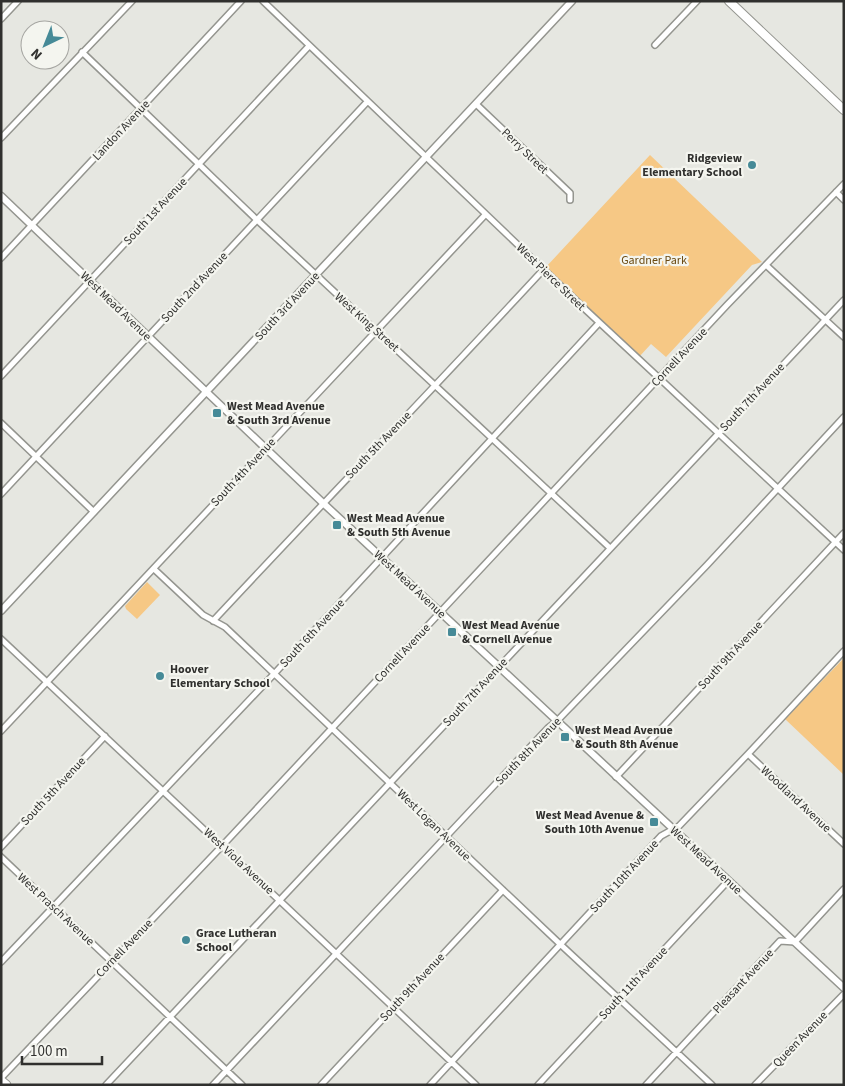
<svg xmlns="http://www.w3.org/2000/svg" width="845" height="1086" font-family="'Source Sans 3',sans-serif">
  <style>
    .green { fill: #f6c885 }
    .lines { fill: none; stroke-linecap: round; stroke-linejoin: round }
    .minor-casing { stroke: #94958f; stroke-width: 8 }
    .tertiary-casing { stroke: #94958f; stroke-width: 9 }
    .secondary-casing { stroke: #94958f; stroke-width: 10 }
    .primary-casing { stroke: #94958f; stroke-width: 11 }
    .minor { stroke: #fff; stroke-width: 5 }
    .tertiary { stroke: #fff; stroke-width: 6 }
    .secondary { stroke: #fff; stroke-width: 8 }
    .primary { stroke: #fff; stroke-width: 9 }
    .poi-dot { fill: #468a97; stroke: #f4f5ef; stroke-width: 2 }
    .labels { text-anchor: middle; stroke-width: 4.5; stroke-linejoin: round; paint-order: stroke }
    .street-label { font-size: 12px; fill: #30302e; stroke: #f4f5ef }
    .poi-label { font-size: 12px; font-weight: bold; fill: #30302e; stroke: #f4f5ef; text-anchor: start }
    .park-label { font-size: 12px; fill: #6b4a11; stroke: #f4f5ef }
  </style>
  <rect width="100%" height="100%" fill="#e6e7e1"/>
  <path class="green" d="M650,155L762,262L752,265L666,357L651,344L639,357L546,267Z
    M147,582L160,595L137,619L126,609L125,606Z
    M844,658V775L785,719Z"/>
  <g class="lines">
    <defs>
      <path id="minor" d="M263,1L587,311L844,550
        M1,19L18,1
        M655,45L697,1
        M82,52L257,220L610,548
        M476,104L570,193V200
        M1,138L132,1
        M836,192L844,200
        M1,258L241,1
        M767,266L844,337
        M1,376L309,46
        M1,423L94,512
        M1,494L367,102
        M154,569L203,615L225,627L560,944L712,1085
        M213,621C323,503 434,388 543,270
        M1,639L476,1085
        M1,731L485,215
        M748,754L844,844
        M616,777L844,533
        M1,847L105,736
        M1,857L242,1085
        M1,962L274,674L599,323
        M1,1078L222,846L727,305L844,184
        M106,1085L844,300
        M213,1085L548,728L557,721L707,565L844,417
        M321,1085L503,890
        M430,1085L661,836L679,826L748,754L844,651
        M538,1085L728,881
        M646,1085L780,941L795,942L844,889
        M755,1085L844,994"/>
      <path id="tertiary" d="M1,196L323,503L844,988
        M1,611L572,1"/>
      <path id="secondary" d="M729,1L844,110"/>
      <path id="primary" d="M1,1081L6,1085"/>
    </defs>
    <use href="#minor" class="minor-casing"/>
    <use href="#tertiary" class="tertiary-casing"/>
    <use href="#secondary" class="secondary-casing"/>
    <use href="#primary" class="primary-casing"/>
    <use href="#minor" class="minor"/>
    <use href="#tertiary" class="tertiary"/>
    <use href="#secondary" class="secondary"/>
    <use href="#primary" class="primary"/>
  </g>
  <g class="poi-dot">
    <circle cx="752" cy="165" r="5"/>
    <rect x="212" y="408" width="10" height="10" rx="2.5"/>
    <rect x="332" y="520" width="10" height="10" rx="2.5"/>
    <rect x="447" y="627" width="10" height="10" rx="2.5"/>
    <circle cx="160" cy="676" r="5"/>
    <rect x="560" y="732" width="10" height="10" rx="2.5"/>
    <rect x="649" y="817" width="10" height="10" rx="2.5"/>
    <circle cx="186" cy="940" r="5"/>
  </g>
  <g class="labels">
    <g class="street-label">
      <text transform="translate(121 130) rotate(-47)" y="4">Landon Avenue</text>
      <text transform="translate(525 151) rotate(44)" y="4">Perry Street</text>
      <text transform="translate(155 211) rotate(-47)" y="4">South 1st Avenue</text>
      <text transform="translate(551 277) rotate(44)" y="4">West Pierce Street</text>
      <text transform="translate(194 287) rotate(-47)" y="4">South 2nd Avenue</text>
      <text transform="translate(116 306) rotate(44)" y="4">West Mead Avenue</text>
      <text transform="translate(287 306) rotate(-47)" y="4">South 3rd Avenue</text>
      <text transform="translate(367 322) rotate(42)" y="4">West King Street</text>
      <text transform="translate(679 357) rotate(-47)" y="4">Cornell Avenue</text>
      <text transform="translate(752 397) rotate(-47)" y="4">South 7th Avenue</text>
      <text transform="translate(378 445) rotate(-46)" y="4">South 5th Avenue</text>
      <text transform="translate(243 472) rotate(-47)" y="4">South 4th Avenue</text>
      <text transform="translate(410 584) rotate(43)" y="4">West Mead Avenue</text>
      <text transform="translate(312 633) rotate(-47)" y="4">South 6th Avenue</text>
      <text transform="translate(402 653) rotate(-47)" y="4">Cornell Avenue</text>
      <text transform="translate(730 655) rotate(-47)" y="4">South 9th Avenue</text>
      <text transform="translate(475 692) rotate(-47)" y="4">South 7th Avenue</text>
      <text transform="translate(528 751) rotate(-46)" y="4">South 8th Avenue</text>
      <text transform="translate(53 791) rotate(-47)" y="4">South 5th Avenue</text>
      <text transform="translate(796 799) rotate(43)" y="4">Woodland Avenue</text>
      <text transform="translate(434 825) rotate(44)" y="4">West Logan Avenue</text>
      <text transform="translate(706 860) rotate(43)" y="4">West Mead Avenue</text>
      <text transform="translate(239 861) rotate(43)" y="4">West Viola Avenue</text>
      <text transform="translate(624 876) rotate(-47)" y="4">South 10th Avenue</text>
      <text transform="translate(56 909) rotate(43)" y="4">West Prasch Avenue</text>
      <text transform="translate(124 948) rotate(-46)" y="4">Cornell Avenue</text>
      <text transform="translate(743 981) rotate(-47)" y="4">Pleasant Avenue</text>
      <text transform="translate(633 983) rotate(-47)" y="4">South 11th Avenue</text>
      <text transform="translate(412 987) rotate(-47)" y="4">South 9th Avenue</text>
      <text transform="translate(800 1039) rotate(-46)" y="4">Queen Avenue</text>
    </g>
    <g class="poi-label">
      <text x="742" y="162" text-anchor="end">Ridgeview<tspan x="742" dy="14">Elementary School</tspan></text>
      <text x="227" y="410">West Mead Avenue<tspan x="227" dy="14">&amp; South 3rd Avenue</tspan></text>
      <text x="347" y="522">West Mead Avenue<tspan x="347" dy="14">&amp; South 5th Avenue</tspan></text>
      <text x="462" y="629">West Mead Avenue<tspan x="462" dy="14">&amp; Cornell Avenue</tspan></text>
      <text x="170" y="673">Hoover<tspan x="170" dy="14">Elementary School</tspan></text>
      <text x="575" y="734">West Mead Avenue<tspan x="575" dy="14">&amp; South 8th Avenue</tspan></text>
      <text x="644" y="819" text-anchor="end">West Mead Avenue &amp;<tspan x="644" dy="14">South 10th Avenue</tspan></text>
      <text x="196" y="937">Grace Lutheran<tspan x="196" dy="14">School</tspan></text>
    </g>
    <g class="park-label">
      <text x="654" y="264">Gardner Park</text>
    </g>
  </g>
  <rect width="845" height="1086" fill="none" stroke="#30302e" stroke-width="5"/>
  <g transform="translate(45 45) rotate(223)"><circle r="24" fill="#f4f5ef" stroke="#a6a6a2"/>
  <path d="M0-4L9 19L0 12L-9 19Z" fill="#468a97"/>
  <text y="-8" font-size="14" font-weight="bold" text-anchor="middle" fill="#30302e">N</text>
  </g>
  <path d="M22 1056v8h80v-8" fill="none" stroke="#30302e" stroke-width="2.5"/>
  <text x="30" y="1056" font-size="15" fill="#30302e" stroke="#f4f5ef" stroke-width="4" paint-order="stroke">100 m</text>
</svg>
